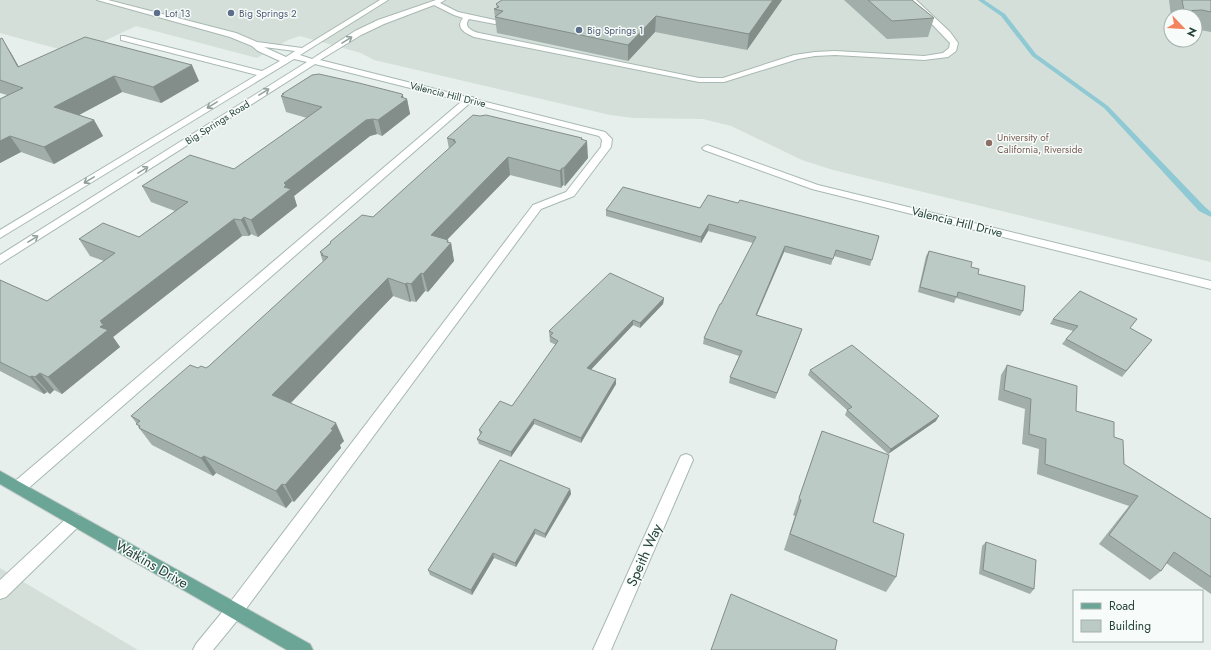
<svg xmlns="http://www.w3.org/2000/svg" width="1211" height="650" font-family="Jost,sans-serif">
  <style>
    .built { fill: #d4dfda; fill-rule: evenodd }
    .lines { fill: none; stroke-linecap: round; stroke-linejoin: round }
    .stream { fill: #8ec9d4; fill-rule: evenodd }
    .minor-casing { stroke: #a8b8b2; stroke-width: 2 }
    .major-casing { stroke: #c2cac8; stroke-width: 2 }
    .minor { fill: #fff; fill-rule: evenodd }
    .major { fill: #6aa596; fill-rule: evenodd }
    .wall { fill: #a1aea9 }
    .shaded-wall { fill: #838d89 }
    .building { fill: #bbcac4; stroke: #838d89 }
    .oneway { stroke: #92a09c }
    .service-dot { fill: #5c6f8a; stroke: #f7fbf9; stroke-width: 1.5 }
    .education-dot { fill: #8d6e63; stroke: #f7fbf9; stroke-width: 1.5 }
    .labels { text-anchor: middle; stroke-width: 3; stroke-linejoin: round; paint-order: stroke }
    .far-service-label { font-size: 10px; fill: #4e5e75; stroke: #f7fbf9; text-anchor: start }
    .far-street-label { font-size: 10px; fill: #24423a; stroke: #f7fbf9 }
    .far-education-label { font-size: 10px; fill: #785e54; stroke: #f7fbf9; text-anchor: start }
    .street-label { font-size: 12px; fill: #24423a; stroke: #f7fbf9 }
    .near-street-label { font-size: 14px; fill: #24423a; stroke: #f7fbf9 }
  </style>
  <rect width="100%" height="100%" fill="#e6efeb"/>
  <path class="built" d="M0,0H1211V262L833,170L802,160L731,126L703,119L634,118L610,115L374,60L361,53L300,36L288,40L257,58L136,26L77,54L0,33ZM1171,16H1195V40H1171Z
    M0,568L138,650H0Z"/>
  <g class="lines">
    <path class="stream" d="M978,0H984L1005,14L1036,54L1108,106L1205,207L1211,212V217L1199,211L1104,108L1032,56L1001,16Z"/>
    <defs>
      <path id="minor" d="M97,0H108L236,33L257,42L302,48L380,0H388L300,55L312,59L355,31L378,20L436,0H445L440,3L458,12L495,20L499,22L495,24L469,19C463,27 472,31 479,33L699,78H723L794,55L815,52L835,51L924,56L943,53L949,48L950,43L909,0H916L950,32L958,43L956,51L948,57L924,60L835,55L815,56L798,59L724,82H699L474,37C465,33 455,28 463,18L454,15L434,5L384,24L361,35L320,60L467,97H473L474,99L605,132L612,139L611,147L574,196L541,209L240,617L213,650H193L196,644L228,605L533,205L566,192L601,147L602,140L599,136L470,103L24,492L19,493L14,492L12,487L14,482L462,101L315,64L0,264V255L307,62L294,59L0,238V230L257,75L121,40V36H124L262,71L280,61L258,51L252,46L230,37ZM264,47L295,51L286,57Z
        M707,145L818,185L1211,281V289L812,189L704,150L702,148Z
        M686,454L691,456L693,460L611,650H593L679,460L681,456Z
        M75,513L80,515L83,520L80,525L6,597L0,599V580L70,515Z"/>
      <path id="major" d="M0,471L310,644L313,650H287L0,484Z"/>
    </defs>
    <use href="#minor" class="minor-casing"/>
    <use href="#major" class="major-casing"/>
    <use href="#minor" class="minor"/>
    <use href="#major" class="major"/>
  </g>
  <path class="wall" d="M502,0H782L747,50L655,32L628,61L497,33L494,9L497,8L496,4Z
    M844,0H912L934,18L928,37L887,39Z
    M1169,0H1211V32L1195,29V16H1171Z
    M0,39L11,53L19,67L199,81L161,103L122,92L79,115L94,120L103,136L54,164L21,152L0,163V99L7,95L0,93Z
    M282,94L404,98L407,99L410,114L382,136L377,134L370,136L294,196L297,206L258,237L251,234L249,236H242L113,337L120,347L62,394L54,390L50,394L47,392L44,394L0,371V280L47,301L104,261L90,256L79,239L139,237L175,211L151,202L142,186L234,169L307,118L286,112L281,96L283,95Z
    M447,138H582L588,158L565,186L563,185L561,188L510,175L447,240H448V242L451,243L454,261L428,292L425,291L416,302L411,301L410,302L393,296L291,403L344,441L340,445L341,448L294,502L292,501L286,508L216,473L213,476L152,445L139,428L137,424L131,416L198,368H206L209,366L323,262L320,252L330,243V242L373,217L449,149Z
    M738,203L879,236L870,266L834,256L831,265L784,252L757,315L802,329L800,335L775,399L729,383L730,377L739,356L703,344L704,338L753,243L708,231L701,243L606,216V210L700,208Z
    M929,251L971,267L978,274L1023,311L1020,316L956,298L954,303L918,292L926,256Z
    M664,298L663,304L640,328L633,325L590,370L616,384L581,443L534,424L511,457L479,444L477,439L480,435L479,430L512,406L556,345L550,342L549,331Z
    M1053,319L1130,328L1152,340L1122,377L1062,344L1066,339L1073,331L1050,324Z
    M1007,365L1076,411L1114,437L1124,464L1211,519V594L1166,563L1161,571L1150,580L1099,544L1129,506L1037,474L1039,449L1022,444L1025,409L998,400L1001,375Z
    M810,370L936,421L888,454L845,415L847,410L808,375Z
    M822,431L896,577L886,592L784,550L795,516L793,515Z
    M570,489L571,494L545,538L535,534L516,567L494,558L472,595L430,575L428,570Z
    M986,542L1034,589L1030,594L979,574L982,546Z"/>
  <path class="shaded-wall" d="M773,0H782L747,50L749,34Z
    M656,16L655,32L628,61V45Z
    M2,38L11,53L28,83L18,67Z
    M192,65L199,81L161,103L153,87Z
    M114,76L122,92L64,123L54,107Z
    M403,95L404,101L407,99L410,114L382,136L378,120Z
    M373,119L377,134L370,136L294,196L297,206L258,237L251,220L284,187V183L366,120Z
    M94,120L103,136L54,164L44,147Z
    M10,136L21,152L0,163V141Z
    M582,138L583,146L587,141L588,158L565,186L564,168Z
    M508,157L510,175L434,253L431,235Z
    M562,168L563,185L561,188L560,171Z
    M244,217L251,234L249,236L241,220Z
    M234,219L242,236L113,337L120,347L62,394L48,377L101,323L100,321Z
    M709,224L708,231L701,243V237Z
    M448,240L449,245L451,243L454,261L428,292L423,274Z
    M785,246L784,252L754,321L756,315Z
    M421,273L425,291L416,302L411,284Z
    M388,278L393,296L281,413L272,395Z
    M407,283L411,301L410,302L405,284Z
    M664,298L663,304L640,328V323Z
    M633,320V325L587,374V368Z
    M802,329L800,335L775,399L777,393Z
    M40,373L54,390L50,394L35,377Z
    M32,376L47,392L44,394L30,377Z
    M616,379V384L581,443V438Z
    M939,416L936,421L888,454L891,449Z
    M534,419V424L511,457V452Z
    M336,423L344,441L340,445L341,448L294,502L285,485Z
    M204,456L216,473L213,476L201,458Z
    M282,484L292,501L286,508L276,491Z
    M570,489L571,494L545,538V534Z
    M535,529V534L516,567L515,563Z
    M493,553L494,558L472,595L471,590Z"/>
  <path class="building" d="M502,0H773L749,34L656,16L628,45L495,17L503,11L494,9L499,7L496,4Z
    M868,0H912L934,18L892,21Z
    M1182,0H1211V12L1202,10L1184,11Z
    M85,37L192,65L153,87L114,76L54,107L94,120L44,147L10,136L0,141V99L23,88L0,80V39L2,38L18,67Z
    M319,74L359,83L402,94L403,95L401,97L407,99L378,120L373,119L366,120L284,183L286,185L284,187L291,189L251,220L244,217L241,220L234,219L100,321L102,322L101,323L104,324L100,327L108,330L48,377L40,373L35,377L32,376L30,377L0,362V280L47,301L115,253L79,239L103,223L139,237L188,202L142,186L190,155L234,169L322,107L281,96L284,94H282L312,75Z
    M473,115L480,116L486,115L582,138L581,139L587,141L564,168H562L560,171L508,157L431,235L448,240L447,242L451,243L423,274L421,273L411,284L407,283L405,284L388,278L272,395L336,423L331,429L333,430L285,485L282,484L276,491L204,456L201,458L139,428L140,426L136,424L140,421L131,416L190,365L198,368L201,366L206,368L209,366L328,257L321,255L323,254L320,252L331,243L330,242L362,215L373,217L456,142L453,141L455,140L447,138Z
    M623,187L700,208L708,195L738,203L740,200L879,236L872,260L836,250L833,259L785,246L756,315L802,329L777,393L730,377L742,351L704,338L720,304H721L756,237L709,224L701,237L606,210Z
    M929,251L972,262L971,267L979,269L978,274L1025,286L1023,311L958,292L957,297L920,287Z
    M610,273L664,298L640,323L633,320L587,368L616,379L581,438L534,419L511,452L477,439L482,432L479,430L500,401L512,406L558,341L550,336L553,333L549,331Z
    M1080,291L1137,319L1130,328L1152,340L1126,371L1066,339L1078,326L1053,319Z
    M852,345L939,416L891,449L847,410L852,407L810,370Z
    M1007,365L1077,386L1076,411L1114,422V437L1123,440L1124,464L1211,519V577L1174,552L1161,571L1109,535L1138,496L1045,464L1046,439L1029,434L1031,399L1004,390Z
    M822,431L889,455L873,522L904,534L896,577L790,534L801,500L799,498Z
    M500,460L570,489L545,534L535,529L515,563L493,553L471,590L428,570Z
    M986,542L1036,560L1034,589L983,570Z
    M731,594L837,640L835,650H711Z"/>
  <defs><path id="oneway-shaft" d="M-6 0H5M1.5-3L5.5 0L1.5 3" fill="none" stroke-width="1.6" stroke-linecap="round" stroke-linejoin="round"/></defs>
  <g class="oneway">
    <use href="#oneway-shaft" transform="translate(347 40) rotate(-32)"/>
    <use href="#oneway-shaft" transform="translate(264 92) rotate(-32)"/>
    <use href="#oneway-shaft" transform="translate(212 105) rotate(149)"/>
    <use href="#oneway-shaft" transform="translate(143 170) rotate(-32)"/>
    <use href="#oneway-shaft" transform="translate(89 180) rotate(149)"/>
    <use href="#oneway-shaft" transform="translate(33 239) rotate(-32)"/>
  </g>
  <g class="service-dot">
    <circle cx="157" cy="13" r="4"/>
    <circle cx="231" cy="13" r="4"/>
    <circle cx="579" cy="30" r="4"/>
  </g>
  <circle class="education-dot" cx="989" cy="143" r="4"/>
  <g class="labels">
    <g class="far-service-label">
      <text x="165" y="17">Lot 13</text>
      <text x="239" y="17">Big Springs 2</text>
      <text x="587" y="34">Big Springs 1</text>
    </g>
    <g class="far-street-label">
      <text transform="translate(448 94) rotate(14)" y="4">Valencia Hill Drive</text>
      <text transform="translate(217 122) rotate(-32)" y="4">Big Springs Road</text>
    </g>
    <g class="far-education-label">
      <text x="997" y="141">University of<tspan x="997" dy="12">California, Riverside</tspan></text>
    </g>
    <g class="street-label">
      <text transform="translate(957 222) rotate(14)" y="4">Valencia Hill Drive</text>
    </g>
    <g class="near-street-label">
      <text transform="translate(644 555) rotate(-66)" y="5">Speith Way</text>
      <text transform="translate(152 564) rotate(30)" y="5">Watkins Drive</text>
    </g>
  </g>
  <rect x="1073" y="590" width="130" height="52" fill="#f7fbf9" stroke="#a3b1ad"/>
  <rect x="1081" y="603" width="20" height="6" fill="#6aa596" stroke="#a3b1ad"/>
  <text x="1109" y="610" font-size="12" fill="#24423a">Road</text>
  <rect x="1081" y="620" width="20" height="12" fill="#bbcac4" stroke="#a3b1ad"/>
  <text x="1109" y="630" font-size="12" fill="#24423a">Building</text>
  <g transform="translate(1183 28) rotate(115)"><circle r="19" fill="#f7fbf9" stroke="#a3b1ad"/>
  <path d="M0-3L7 15L0 10L-7 15Z" fill="#f4845f"/>
  <text y="-6" font-size="11" font-weight="bold" text-anchor="middle" fill="#24423a">N</text>
  </g>
</svg>
